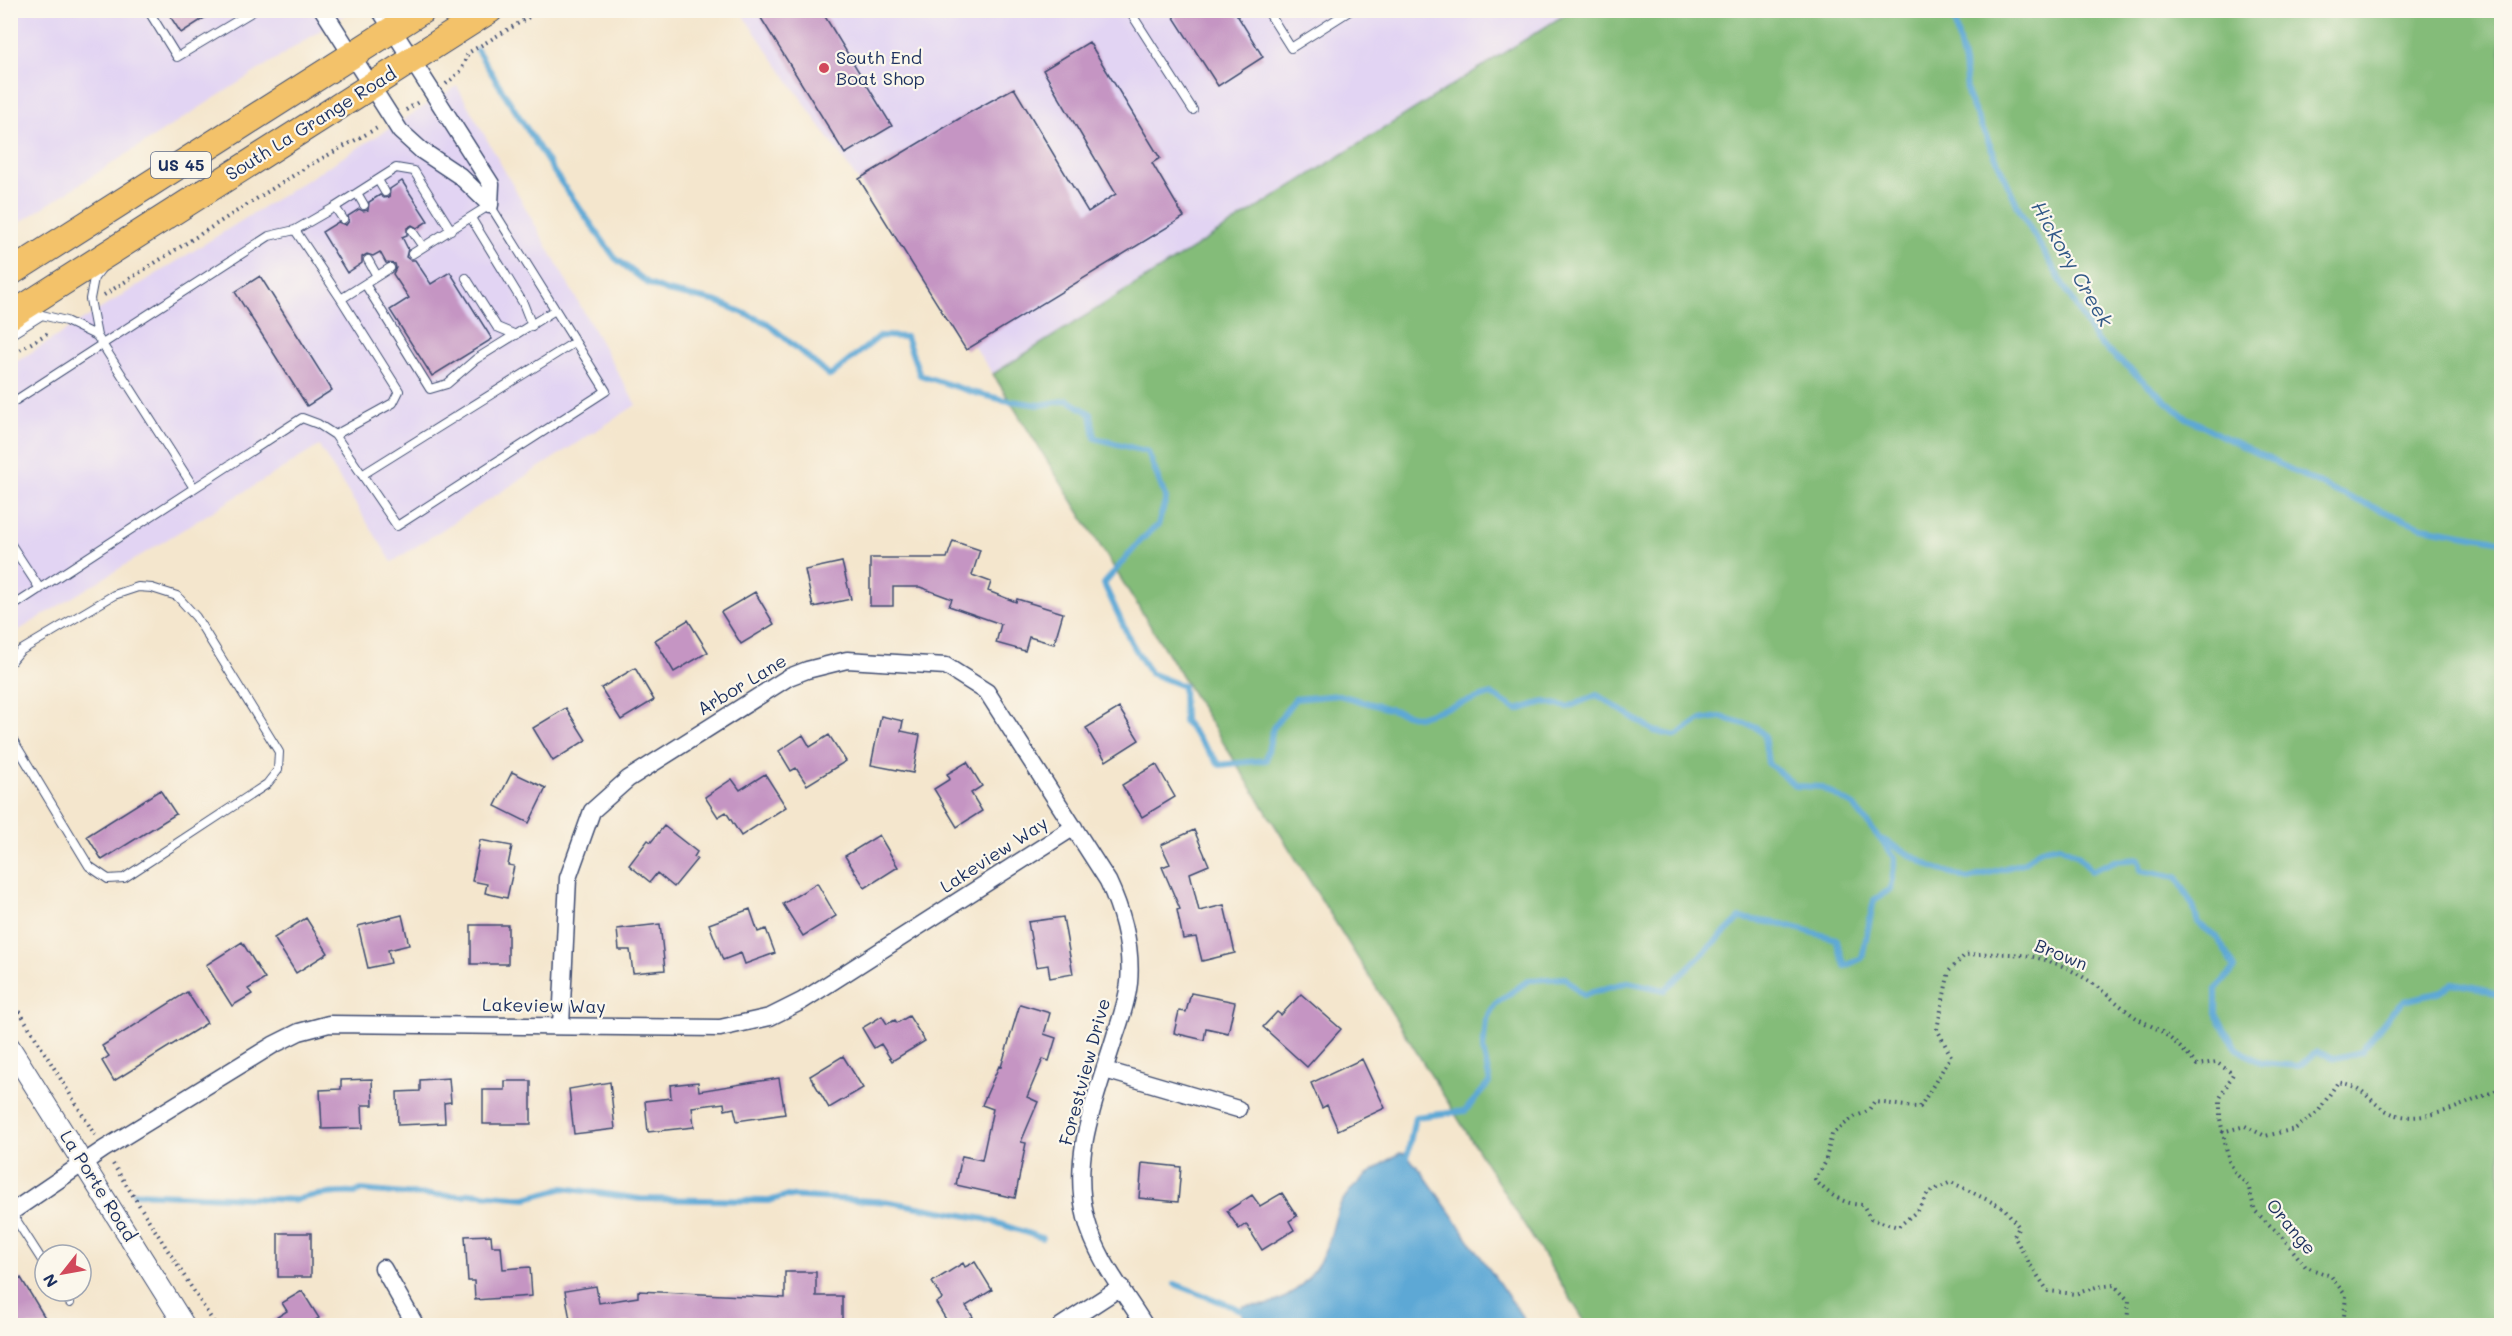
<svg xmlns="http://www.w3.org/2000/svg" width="2512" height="1336" font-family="Mali,sans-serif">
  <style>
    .built { fill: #e2d4f3 }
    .forest { fill: #84bc79; stroke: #50766c; stroke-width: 1.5 }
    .water { fill: #5da8d5; stroke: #3c6c9a; stroke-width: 1.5 }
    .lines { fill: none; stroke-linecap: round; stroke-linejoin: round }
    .stream { stroke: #5da8d5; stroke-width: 6 }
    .building { fill: #c595c3 }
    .service-casing { stroke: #3c4a6f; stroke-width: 10 }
    .minor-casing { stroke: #3c4a6f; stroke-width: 19 }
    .tertiary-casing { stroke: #3c4a6f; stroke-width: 22 }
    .primary-casing { stroke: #3c4a6f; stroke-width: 28 }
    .path { stroke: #3c4a6f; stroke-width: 4; stroke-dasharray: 1.5 4.5; stroke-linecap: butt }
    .service { stroke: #fff; stroke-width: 8 }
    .minor { stroke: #fff; stroke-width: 16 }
    .tertiary { stroke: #fff; stroke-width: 20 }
    .primary { stroke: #f3c26a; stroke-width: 26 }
    .poi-dot { fill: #d1495b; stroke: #fbf7ec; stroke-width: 2 }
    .labels { text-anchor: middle; stroke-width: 4.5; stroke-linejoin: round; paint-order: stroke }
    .shield { fill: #fbf7ec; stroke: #5e6b89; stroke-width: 1.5 }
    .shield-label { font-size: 16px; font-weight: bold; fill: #1b2f5e }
    .poi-label { font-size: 18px; fill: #1b2f5e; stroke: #fbf7ec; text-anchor: start }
    .street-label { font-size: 18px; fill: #1b2f5e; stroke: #fbf7ec }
    .water-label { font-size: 20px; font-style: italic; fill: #325988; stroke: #fbf7ec }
  </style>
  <rect width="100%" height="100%" fill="#fbf7ec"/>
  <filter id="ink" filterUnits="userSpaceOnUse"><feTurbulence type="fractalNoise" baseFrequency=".0167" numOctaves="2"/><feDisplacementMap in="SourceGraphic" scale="12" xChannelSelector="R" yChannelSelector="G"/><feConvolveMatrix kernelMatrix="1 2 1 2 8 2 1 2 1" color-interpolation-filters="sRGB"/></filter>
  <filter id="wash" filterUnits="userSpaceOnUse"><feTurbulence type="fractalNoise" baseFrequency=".008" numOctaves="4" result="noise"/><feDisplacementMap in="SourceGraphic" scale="24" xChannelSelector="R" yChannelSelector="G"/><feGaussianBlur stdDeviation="1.35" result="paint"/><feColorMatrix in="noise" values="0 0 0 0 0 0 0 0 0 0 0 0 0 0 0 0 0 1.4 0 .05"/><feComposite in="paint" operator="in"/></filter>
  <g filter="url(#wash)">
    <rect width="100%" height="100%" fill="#f4e6cd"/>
    <path class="built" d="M11,11H351L11,228Z
      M740,11H1572L993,374Z
      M457,86L636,405L392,562L319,446L11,635V365Z"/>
    <path class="forest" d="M1572,10L2501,11V1325H1587L993,374Z"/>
    <path class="water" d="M1400,1153L1405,1154L1422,1172L1528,1325H1247L1242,1314L1243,1306C1251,1305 1259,1306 1266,1305C1297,1298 1319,1269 1329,1241C1333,1229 1335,1216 1340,1205C1352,1183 1379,1166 1400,1153Z"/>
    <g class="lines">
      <path class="stream" d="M1952,10L1964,64L1968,97L2021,213L2096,340L2185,417L2244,447L2339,493L2422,527L2502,541
        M477,50L556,175L615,258L649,284L667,291L718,302L767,323L830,376L880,336L906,337L920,375L975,393L1004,400L1040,405L1068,400L1091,414L1095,438L1148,452L1166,499L1158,525L1142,539L1104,584L1131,642L1150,673L1183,686L1184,721L1220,765L1266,760L1273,728L1295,699L1339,695L1418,717L1491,694L1517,710L1544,702L1568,707L1597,695L1654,731L1676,736L1700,720L1720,717L1756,727L1764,735L1768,763L1796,786L1821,787L1854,806L1895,858L1891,889L1874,900L1862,958L1845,966L1836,939L1782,924L1740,918L1665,990L1628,982L1583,995L1565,978L1529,980L1495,1004L1486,1020L1483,1050L1490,1082L1465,1111L1415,1117L1406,1163
        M1883,840L1932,867L1968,879L2023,863L2041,849L2060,846L2078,855L2091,871L2115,861L2139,859L2141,870L2177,877L2193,906L2198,923L2217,937L2235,968L2216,989V1014L2235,1047L2261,1063L2299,1066L2317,1052L2335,1058L2361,1052L2391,1013L2404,1001L2441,992L2452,983L2483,989L2502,997
        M135,1193L297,1200C306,1195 344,1192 355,1193L361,1190L405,1194L463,1196L469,1193L526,1198L564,1188L640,1199L769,1201L785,1196L890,1202L985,1219L1042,1238
        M1175,1284L1249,1313"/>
    </g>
    <g id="blocks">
      <path class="building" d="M166,10H217L181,33Z
        M756,10H821L892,126L845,154Z
        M1182,10H1234L1263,57L1218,86L1173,16Z
        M1089,42L1160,158L1152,163L1184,217L966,350L859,179L967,114L1014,88L1088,212L1116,194L1043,70Z
        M402,181L428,221L417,228L412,225L407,228V235L402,237L408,249L406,257L410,260H415L431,284L450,272L492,339L432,376L390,310L409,298L393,274L396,268L395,264L386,263L380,252L373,256L367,254L362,257V263L347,273L322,232L338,222L346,225L349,221L348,216L359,209L363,211L368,210L369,202L380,195L384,198L389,197L390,189Z
        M260,276L332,390L307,406L235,292Z
        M953,541L980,550L972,575L991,582L988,591L1016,602L1017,599L1063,613L1054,644L1029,637L1025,651L996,643L1001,624L949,606L952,599L920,587H893V606H870V558H947Z
        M842,562L851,599L813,607L805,570Z
        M755,592L774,624L741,644L721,612Z
        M688,620L708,652L674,672L655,640Z
        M635,668L654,700L621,720L601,688Z
        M566,708L586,740L553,761L533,728Z
        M1119,708L1139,740L1106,761L1086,728Z
        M881,716L903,721L901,731L920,735L913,773L871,765Z
        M803,735L810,747L829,735L846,761L807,785L796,768L791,771L779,751Z
        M967,762L982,786L971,793L982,811L957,827L934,789L950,779L947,774Z
        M1156,764L1175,797L1142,817L1122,785Z
        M512,772L546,788L529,823L495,806Z
        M765,774L786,807L741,836L726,812L718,817L705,797L732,779L740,790Z
        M160,790L176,814L102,860L87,836Z
        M664,826L697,852L694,857L697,859L674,887L657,873L650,882L629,865L648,840L651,842Z
        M1194,830L1209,865L1190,873L1199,911L1224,905L1235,953L1202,961L1196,937L1183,939L1177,910L1180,909L1162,867L1170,864L1161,845Z
        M879,835L898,867L865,888L845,856Z
        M480,840L512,846L508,865L514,866L507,898L485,893L487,884L472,881Z
        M817,883L836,916L803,936L783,904Z
        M750,909L758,932L766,929L775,953L745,964L741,953L723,960L709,924Z
        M402,915L409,945L388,950L391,963L368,968L358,926Z
        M1063,917L1073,974L1050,978L1048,965L1036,967L1028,922Z
        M306,918L328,953L296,973L274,938Z
        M660,924L665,970L633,973L630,950H619L617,929Z
        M471,925H508V964H471Z
        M242,942L265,979L248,989L252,994L232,1006L206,965Z
        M187,992L207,1023L114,1081L102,1061L109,1056L102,1046Z
        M1191,993L1235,1002L1228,1033L1206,1028L1204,1040L1174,1033L1179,1011L1186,1012Z
        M1301,994L1341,1029L1307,1067L1263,1027L1277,1012L1281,1015Z
        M1020,1004L1050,1013L1044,1034L1056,1038L1049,1061L1043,1059L1027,1097L1038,1102L1021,1142L1026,1143L1015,1198L956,1185L962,1156L982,1160L993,1109L982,1105L999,1066L1001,1067Z
        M882,1016L887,1024L895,1020L897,1023L909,1016L925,1041L892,1061L881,1044L874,1048L862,1028Z
        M843,1056L863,1088L829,1108L810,1076Z
        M1362,1059L1385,1108L1338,1130L1327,1105L1322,1108L1311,1083Z
        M449,1078L451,1102L444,1103L445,1123L398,1125L397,1092L420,1091V1080Z
        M779,1078L785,1114L737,1121L734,1108L725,1110L724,1103L692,1107L694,1127L648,1132L645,1101L671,1098L670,1085L698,1082L699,1091Z
        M372,1079L373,1105H362L363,1128L322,1129L320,1090L341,1089V1080Z
        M505,1081H531V1124H483V1090H505Z
        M610,1082L615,1129L574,1134L569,1089Z
        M1142,1163L1181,1167L1178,1202L1139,1198Z
        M1282,1193L1297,1216L1289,1221L1294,1230L1262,1250L1246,1224L1239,1229L1227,1211L1252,1195L1260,1206Z
        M278,1233H311V1277H278Z
        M491,1235L492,1246H501L503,1269L530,1267L532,1296L475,1300L474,1281H468L465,1236Z
        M975,1262L992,1290L966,1306L973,1317L958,1326H950L936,1303L942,1299L932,1282L963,1263L965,1267Z
        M785,1272H816V1296H842V1326L622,1323V1326H571L565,1291L596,1286L599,1303L638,1297V1291L785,1298Z
        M21,1278L50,1326H10V1284Z
        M302,1291L319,1318L306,1326H263L287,1311L282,1303Z"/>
    </g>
  </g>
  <g filter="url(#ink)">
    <use href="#blocks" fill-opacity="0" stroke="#3c4a6f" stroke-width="1.5"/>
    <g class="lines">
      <defs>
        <path id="service" d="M148,10L177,57L255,10
          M1129,10L1193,110
          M1267,10L1291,48L1351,10
          M378,180L385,192
          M357,193L364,205
          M471,218L523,303L532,326
          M343,219L335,207L396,168L414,171L451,230
          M295,230L335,207
          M412,231L423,247
          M368,260L377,276
          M390,268L341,299L399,391L393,403L335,435L397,526L606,391L490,205L412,254
          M101,269L94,278L90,299L97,336L194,488
          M466,278L497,327L516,335
          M365,284L430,389L447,384L476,359L555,310
          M10,335L42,315L66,321L97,336
          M10,404L269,236L295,230L341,299
          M362,475L575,342
          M10,543L40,589
          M10,608L302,418L318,424L335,435
          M10,663L20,651L114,595L138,587L152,588L177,596L196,617L279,752L278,770L267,784L124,878L108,879L89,866L10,735
          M11,1212L45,1265
          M62,1291L70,1303"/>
        <path id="minor" d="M323,10L400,131L421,150L460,176L490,205
          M380,10L491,184L490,205
          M561,1025L568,878L592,811L628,779L789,677L807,670L847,660L946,666L987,692L1108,881C1123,913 1132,948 1129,983C1127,1001 1121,1019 1115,1036C1097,1095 1070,1155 1086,1218C1096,1258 1124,1292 1145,1326
          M1105,1070L1238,1109
          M10,1213L104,1149L273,1045L299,1032L329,1024L720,1028L770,1017L802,1001L1074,827
          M383,1268L416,1326
          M1061,1326L1121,1287"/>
        <path id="tertiary" d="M10,1047L185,1326"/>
        <path id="primary" d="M10,273L423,10
          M10,316L490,10"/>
      </defs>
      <use href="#service" class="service-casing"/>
      <use href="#minor" class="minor-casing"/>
      <use href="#tertiary" class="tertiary-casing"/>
      <use href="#primary" class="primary-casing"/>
      <path class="path" d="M446,84L461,71L468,53L541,10
        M406,110L420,101
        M104,295L310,165L379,127
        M10,356L51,331
        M10,996L95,1135
        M2222,1132L2245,1126L2265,1136L2295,1129L2318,1112L2338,1082C2366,1087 2365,1098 2385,1110C2418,1130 2470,1101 2502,1088
        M113,1164L216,1326
        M2129,1326L2127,1322L2129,1301L2114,1285L2096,1287L2075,1294L2048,1291L2029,1263L2014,1236L2019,1227L2004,1208L1951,1182L1928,1193L1917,1211L1898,1227L1871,1219L1863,1205C1843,1204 1829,1195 1815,1180L1825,1163L1832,1134L1854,1117L1868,1111L1874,1102C1890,1103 1904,1107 1920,1107L1951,1056L1937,1029L1949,971L1965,955C2016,951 2053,954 2096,986C2108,995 2119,1005 2131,1014C2140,1021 2150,1025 2159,1030C2174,1040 2185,1052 2197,1065L2216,1062L2233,1074L2220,1098V1119L2229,1161L2236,1174L2248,1185L2255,1211L2283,1238L2306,1267L2331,1276L2346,1296L2343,1326"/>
      <use href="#service" class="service"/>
      <use href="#minor" class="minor"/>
      <use href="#tertiary" class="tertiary"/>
      <use href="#primary" class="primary"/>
    </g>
  </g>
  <circle class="poi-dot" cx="824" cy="68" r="6"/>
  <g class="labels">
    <rect class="shield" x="151" y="152" width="60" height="26" rx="4.5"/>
    <g class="shield-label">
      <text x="181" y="171">US 45</text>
    </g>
    <g class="poi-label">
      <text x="836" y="64">South End<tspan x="836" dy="21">Boat Shop</tspan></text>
    </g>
    <g class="street-label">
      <text transform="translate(311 124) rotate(-32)" y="6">South La Grange Road</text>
      <text transform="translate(742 685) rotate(-31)" y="6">Arbor Lane</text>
      <text transform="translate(994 855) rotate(-33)" y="6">Lakeview Way</text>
      <text transform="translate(2061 955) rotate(22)" y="6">Brown</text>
      <text transform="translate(544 1006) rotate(1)" y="6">Lakeview Way</text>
      <text transform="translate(1085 1072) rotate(-75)" y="6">Forestview Drive</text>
      <text transform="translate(98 1186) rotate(58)" y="6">La Porte Road</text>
      <text transform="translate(2291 1227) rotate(50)" y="6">Orange</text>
    </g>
    <g class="water-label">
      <text transform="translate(2072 264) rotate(60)" y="7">Hickory Creek</text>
    </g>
  </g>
  <rect width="2512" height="1336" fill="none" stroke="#fbf7ec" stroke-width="36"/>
  <g transform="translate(63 1273) rotate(239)"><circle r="28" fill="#fbf7ec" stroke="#a1a7b3" stroke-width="1.5"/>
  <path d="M0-4.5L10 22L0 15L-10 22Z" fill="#d1495b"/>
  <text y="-9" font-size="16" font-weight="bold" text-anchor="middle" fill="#1b2f5e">N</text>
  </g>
</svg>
